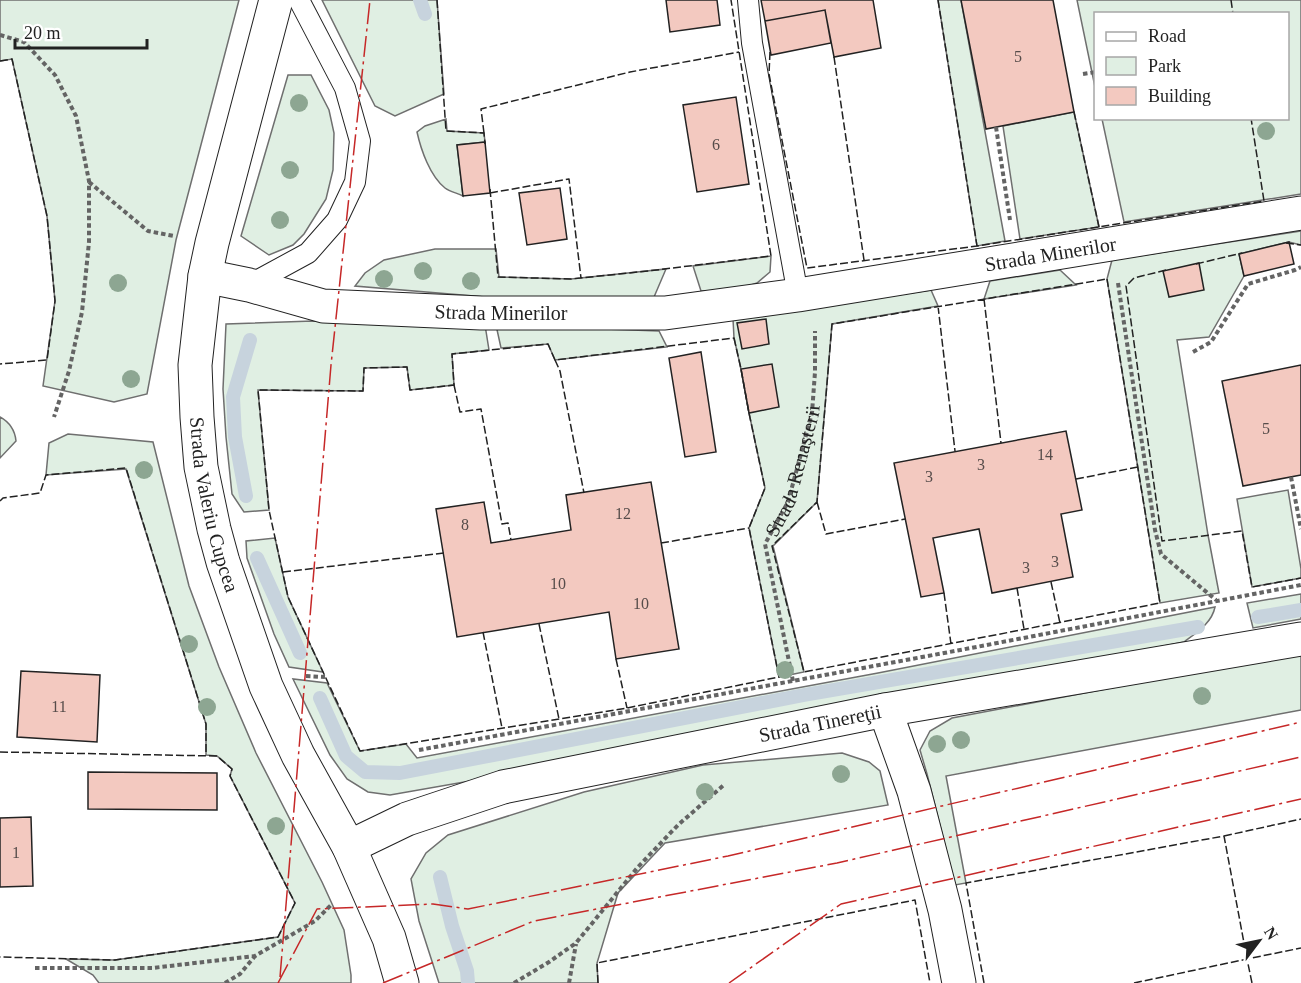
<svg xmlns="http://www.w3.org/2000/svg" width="1301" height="983" font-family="Georgia,serif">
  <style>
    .green { fill: #e0efe3; stroke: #6f6f6f; stroke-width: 1.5 }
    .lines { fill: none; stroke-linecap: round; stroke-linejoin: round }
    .stream { stroke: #c7d3dd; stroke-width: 14 }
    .building { fill: #f3c9c0; stroke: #222; stroke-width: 1.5 }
    .lane-casing { stroke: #222; stroke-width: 22 }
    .street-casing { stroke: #222; stroke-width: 35 }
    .secondary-casing { stroke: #222; stroke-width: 35 }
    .path { stroke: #646464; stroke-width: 4; stroke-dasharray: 4.5 3; stroke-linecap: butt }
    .lane { stroke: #fff; stroke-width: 20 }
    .street { stroke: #fff; stroke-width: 33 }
    .secondary { stroke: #fff; stroke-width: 33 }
    .fence { stroke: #222; stroke-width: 1.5; stroke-dasharray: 8 3; stroke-linecap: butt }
    .power { stroke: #c62828; stroke-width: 1.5; stroke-dasharray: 21 4.5 3 4.5; stroke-linecap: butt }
    .tree { fill: #8da692 }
    .labels { text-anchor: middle; stroke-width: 4.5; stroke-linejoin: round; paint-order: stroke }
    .number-label { font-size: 16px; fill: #564c4a }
    .street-label { font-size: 20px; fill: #222; stroke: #fff }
  </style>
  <rect width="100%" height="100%" fill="#fff"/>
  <path class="green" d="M0,0H239L176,240L147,394L114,402L43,386L55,301L47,216L12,59L0,61Z
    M322,0H437L444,94L395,116L375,106Z
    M938,0H961L1005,241L977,246Z
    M1077,0H1301V194L1124,222L1102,119L1288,118V14H1096L1095,87Z
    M288,75H311L329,110L334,133L333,170L326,199L304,234L293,245L269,255L241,236Z
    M1074,112L1099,227L1020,239L1003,126Z
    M446,119L447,131L484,133L485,142L457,145L463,196C458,193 450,192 445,188C430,176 421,150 417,132L425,126Z
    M1301,231V245L1289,242L1239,254L1244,276L1209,337L1177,340L1208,535L1219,593L1160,603L1107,279L1112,260Z
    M435,249H496L499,277L571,279L666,269L654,297L511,299L355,286L365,273L384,260Z
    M771,256L770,272L757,283L736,290L701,291L693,266Z
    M1060,270L1076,285L984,299L990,281Z
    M931,290L938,306L832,324L817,502L773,546L804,672L779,677L749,528L765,488L749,413L741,369L734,338L733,319Z
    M313,321L485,325L489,350L452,354L454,385L410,390L407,367L364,368L363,391L258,390L269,510L244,512L232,494L226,437L223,389L226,324Z
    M496,325L659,331L667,347L555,360L548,344L501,348Z
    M0,417C9,422 15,431 16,441L0,458Z
    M68,434L153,442L189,586L219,667L256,753L322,882L344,930L351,975V983H99L93,975L66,959L115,960L278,937L295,903L230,776L232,769L217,756L206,755V724L126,469L46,475L49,443Z
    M1288,490L1301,569V578L1252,587L1237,499Z
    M275,538L288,597L323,672L289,667L274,634L247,558L246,541Z
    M1301,594V619L1253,628L1247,603Z
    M1215,607C1212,623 1196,633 1184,642L585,761L390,795L368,792L347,779L330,755L293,679L327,683L360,751L406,744L417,758L878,673Z
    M1301,652V710L946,776L966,883L955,885L927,774L920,750L930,731L952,718Z
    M842,753L869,762L880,771L888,805L665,843L618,893L597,963L598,983H439L419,921L411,879L426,853L448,835L584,792L703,765Z"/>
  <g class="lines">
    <path class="stream" d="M420,0L425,14
      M246,496L235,437L233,397L250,340
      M257,558L300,653
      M1258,617L1301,610
      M320,698L346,756L365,772L400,773L804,695L1198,627
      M440,877L452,926L467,971L468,983"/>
  </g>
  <path class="building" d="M666,0H717L720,25L670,32Z
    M761,0H873L881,48L834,57L825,10L765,21Z
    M961,0H1053L1074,112L986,129Z
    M825,10L831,43L771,55L765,21Z
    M736,97L749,184L697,192L683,105Z
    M485,142L490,193L463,196L457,145Z
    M560,188L567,239L527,245L519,193Z
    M1289,242L1294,264L1244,276L1239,254Z
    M1199,263L1204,290L1169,297L1163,271Z
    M766,319L769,344L742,349L737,323Z
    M701,352L716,452L685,457L669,358Z
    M772,364L779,407L749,413L741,369Z
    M1301,365V475L1243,486L1222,381Z
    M1066,431L1082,510L1061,514L1073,577L992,593L979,529L933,538L944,593L921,597L894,463Z
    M651,482L679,649L616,659L609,612L457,637L436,509L484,502L491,543L571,530L566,495Z
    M21,671L100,675L97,742L17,737Z
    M88,772L217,773V810L88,809Z
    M31,817L33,886L0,887V818Z"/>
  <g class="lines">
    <defs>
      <path id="lane" d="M748,0L752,43L798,295
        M249,285L308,253L337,220L355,182L360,141L345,88L299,0"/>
      <g id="street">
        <path id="s2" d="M205,276L249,285L323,306L481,313H665L798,295L1301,213"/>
        <path d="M885,710L914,791L945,910L959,983"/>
        <path id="s3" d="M349,847L407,819L503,787L885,710L1301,639"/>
      </g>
      <g id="secondary">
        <path id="s4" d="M276,0L212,243L205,276L195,365L197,417L201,467L214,529L223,562L266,686L298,755L349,847L389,938L402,983"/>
      </g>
    </defs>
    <use href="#lane" class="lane-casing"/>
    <use href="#street" class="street-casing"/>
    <use href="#secondary" class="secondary-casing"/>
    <g class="path">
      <path d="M0,35L24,42L55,75L76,116L89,181V242L82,312L69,371L54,417"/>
      <path d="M1083,74L1096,72"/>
      <path d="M996,127L1010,220"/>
      <path d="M89,182L148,231L174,236"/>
      <path d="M1118,283L1155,530L1161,554L1216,600"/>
      <path d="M1193,352L1211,342L1248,284L1295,270L1301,267"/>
      <path d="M1291,477L1301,529"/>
      <path d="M306,676L325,677"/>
      <path id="s1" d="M793,681L765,544L788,502L812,413L815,372V331"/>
      <path d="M419,750L971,648L1301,585"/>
      <path d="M35,968H152L255,956L315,921L332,904"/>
      <path d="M225,983L240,974L255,956"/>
      <path d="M514,983L549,962L576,943L638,867L678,825L725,784"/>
      <path d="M569,983L576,944"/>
    </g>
    <use href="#lane" class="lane"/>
    <use href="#street" class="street"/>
    <use href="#secondary" class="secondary"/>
    <path class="fence" d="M437,0L446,131L484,133L485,144
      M938,0L977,246
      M1231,0L1233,14
      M770,52L769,74L807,268L977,246L1264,201L1251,118
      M834,57L864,260
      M0,61L12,59L47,216L55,301L47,360L0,364
      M1074,112L1099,227
      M484,133L481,109L630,72L739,52
      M490,189L498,277L571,279L648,271L771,256L731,0
      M490,193L569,179L581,278
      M1286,243L1301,245
      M1196,264L1242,253
      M1166,270L1134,278L1126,286L1162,541L1242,531L1252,587L1301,578
      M1107,279L1160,603L804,672L772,546L817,502L832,324Z
      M984,299L1001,443
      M938,306L955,451
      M734,338L741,369L749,413L765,488L749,528L779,677L627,708L360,751L288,597L269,510L258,390L363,391L364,368L407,367L410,390L454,385L452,354L548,344L555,360Z
      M555,360L560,371L584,493
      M454,385L460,412L481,409L502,524L508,523L511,540
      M1076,479L1138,467
      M0,501L3,498L40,493L46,475L126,468L206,724V755
      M817,502L826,534L905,519
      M661,543L749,528
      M283,572L444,553
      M1051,582L1060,623
      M1017,588L1024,629
      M944,593L951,644
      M539,624L559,719
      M483,632L502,728
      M616,659L627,708
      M0,752L217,756L232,769L230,776L295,903L278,937L115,960L0,957
      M1224,836L1301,819
      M598,983L597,963L915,900L930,983
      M984,983L966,883L1224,836L1247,959L1301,948
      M1134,983L1247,959L1252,983"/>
    <path class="power" d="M280,977L331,365L370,0
      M278,983L317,909L433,904L468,909L728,856L1301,722
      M383,983L534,921L837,863L1301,757
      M729,983L841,904L1301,799"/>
  </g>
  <g class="tree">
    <circle cx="299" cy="103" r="9"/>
    <circle cx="1266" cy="131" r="9"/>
    <circle cx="290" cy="170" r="9"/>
    <circle cx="280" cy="220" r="9"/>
    <circle cx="423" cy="271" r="9"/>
    <circle cx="384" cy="279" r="9"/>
    <circle cx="471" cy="281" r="9"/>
    <circle cx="118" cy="283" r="9"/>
    <circle cx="131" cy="379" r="9"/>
    <circle cx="144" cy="470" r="9"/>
    <circle cx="189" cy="644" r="9"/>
    <circle cx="785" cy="670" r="9"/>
    <circle cx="1202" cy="696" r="9"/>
    <circle cx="207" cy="707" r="9"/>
    <circle cx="961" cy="740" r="9"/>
    <circle cx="937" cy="744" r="9"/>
    <circle cx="841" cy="774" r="9"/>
    <circle cx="705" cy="792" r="9"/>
    <circle cx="276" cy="826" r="9"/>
  </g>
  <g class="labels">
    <g class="number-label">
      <text x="1018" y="62">5</text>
      <text x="716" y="150">6</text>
      <text x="1266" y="434">5</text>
      <text x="1045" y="460">14</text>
      <text x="981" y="470">3</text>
      <text x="929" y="482">3</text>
      <text x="623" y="519">12</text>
      <text x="465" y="530">8</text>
      <text x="1055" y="567">3</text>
      <text x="1026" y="573">3</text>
      <text x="558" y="589">10</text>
      <text x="641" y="609">10</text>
      <text x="59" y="712">11</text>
      <text x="16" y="858">1</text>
    </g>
    <g class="street-label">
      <text dy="7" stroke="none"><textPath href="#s2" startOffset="854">Strada Minerilor</textPath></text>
      <text dy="7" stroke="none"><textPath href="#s2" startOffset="300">Strada Minerilor</textPath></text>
      <text dy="7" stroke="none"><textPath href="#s1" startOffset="219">Strada Renaşterii</textPath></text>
      <text dy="7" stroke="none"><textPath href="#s4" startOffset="516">Strada Valeriu Cupcea</textPath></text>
      <text dy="7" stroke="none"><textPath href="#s3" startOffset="489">Strada Tinereţii</textPath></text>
    </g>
  </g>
  <rect x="1094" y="12" width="195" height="108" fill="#ffffff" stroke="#a7a7a7" stroke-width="1.5"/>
  <rect x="1106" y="32" width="30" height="9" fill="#ffffff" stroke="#a7a7a7" stroke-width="1.5"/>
  <text x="1148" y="42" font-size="18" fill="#222222">Road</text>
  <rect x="1106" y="57" width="30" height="18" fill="#e0efe3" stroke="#a7a7a7" stroke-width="1.5"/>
  <text x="1148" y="72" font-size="18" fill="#222222">Park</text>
  <rect x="1106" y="87" width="30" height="18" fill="#f3c9c0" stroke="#a7a7a7" stroke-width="1.5"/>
  <text x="1148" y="102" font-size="18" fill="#222222">Building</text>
  <g transform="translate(1259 941) rotate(58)" stroke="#ffffff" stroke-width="4.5" paint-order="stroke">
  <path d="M0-4.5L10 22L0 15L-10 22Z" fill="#222222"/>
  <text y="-9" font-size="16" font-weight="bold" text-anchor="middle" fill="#222222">N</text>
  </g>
  <path d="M15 39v9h132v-9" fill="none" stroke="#222222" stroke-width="3"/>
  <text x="24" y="39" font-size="18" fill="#222222" stroke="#ffffff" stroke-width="4.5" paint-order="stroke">20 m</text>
</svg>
